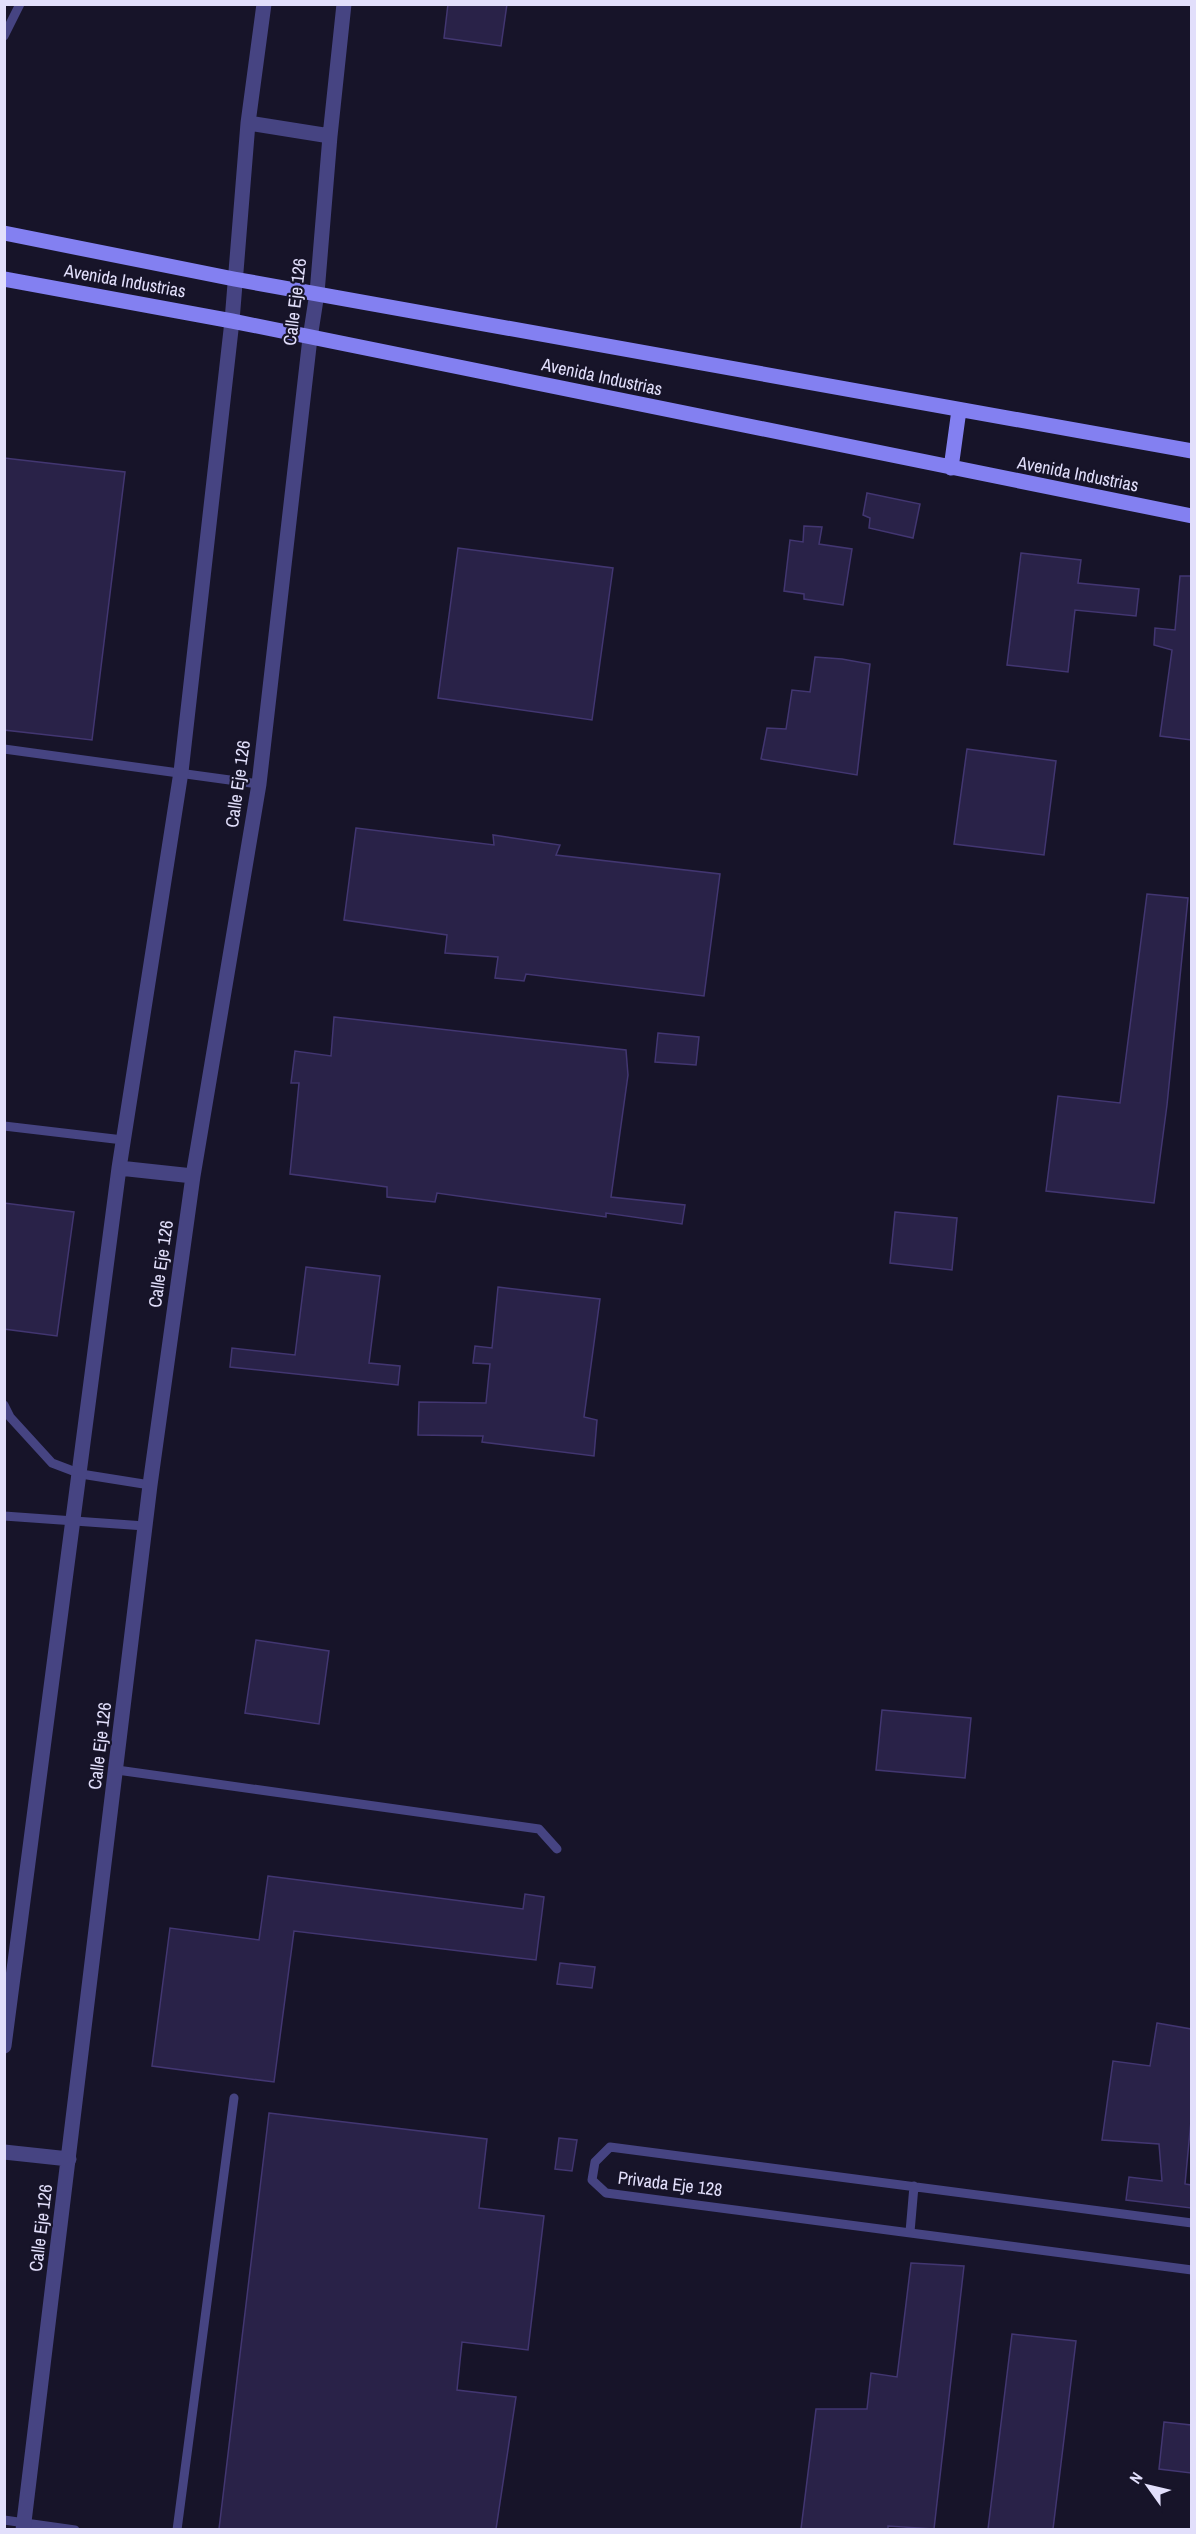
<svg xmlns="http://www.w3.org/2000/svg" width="1196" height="2534" font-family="'Archivo Narrow',sans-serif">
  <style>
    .building { fill: #292248; stroke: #423671; stroke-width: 1.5 }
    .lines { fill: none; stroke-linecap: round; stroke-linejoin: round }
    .lane { stroke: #464482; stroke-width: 9 }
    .street { stroke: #464482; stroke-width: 15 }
    .secondary { stroke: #8380f1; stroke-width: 15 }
    .labels { text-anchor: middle; stroke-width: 4.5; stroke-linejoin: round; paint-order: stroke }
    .street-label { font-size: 18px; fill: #e2dffb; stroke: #171429 }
  </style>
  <rect width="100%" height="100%" fill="#171429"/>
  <path class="building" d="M448,4H507L501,46L444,38Z
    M4,458L125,472L92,740L4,730Z
    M867,493L920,504L913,538L869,528L870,518L863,515Z
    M804,526L822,527L819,544L852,549L843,605L804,599V594L784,591L790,540L803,542Z
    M458,548L613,568L592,720L438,698Z
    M1021,553L1081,560L1078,583L1139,589L1136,616L1075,610L1068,672L1007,665Z
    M1180,576H1191V740L1160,736L1172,650L1154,645L1155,628L1175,630Z
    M815,657L842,659L870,664L857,775L761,759L767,728L786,729L792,690L810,692Z
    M967,749L1056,761L1044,855L954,844Z
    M356,828L494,845L493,835L560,845L556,855L720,874L704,996L526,974L524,981L495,978L498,957L445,953L447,935L344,920Z
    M1147,894L1188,898L1167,1105L1154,1203L1046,1191L1058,1096L1120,1103Z
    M334,1017L626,1050L628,1075L611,1197L685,1205L682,1224L606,1213V1217L437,1193L435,1202L387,1197V1187L290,1174L299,1083H291L295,1051L331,1056Z
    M658,1033L699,1037L696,1065L655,1062Z
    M4,1203L74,1212L57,1336L4,1329Z
    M895,1212L957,1218L952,1270L890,1263Z
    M306,1267L380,1276L369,1363L400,1366L398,1385L230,1367L232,1348L295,1355Z
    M498,1287L600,1299L584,1417L597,1420L594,1456L482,1442L483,1436L418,1435L419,1402L486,1403L490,1364L473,1363L475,1346L492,1348Z
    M256,1640L329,1651L319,1724L245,1713Z
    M882,1710L971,1718L965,1778L876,1770Z
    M268,1876L523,1909L525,1894L544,1897L536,1960L294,1931L274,2082L152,2066L170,1928L259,1940Z
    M560,1963L595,1967L592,1988L557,1984Z
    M1157,2023L1191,2029V2121L1185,2184L1191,2185V2208L1126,2200L1129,2177L1162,2181L1159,2144L1102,2140L1113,2061L1150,2066Z
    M269,2113L487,2139L479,2208L544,2216L528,2350L462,2342L457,2390L516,2397L496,2529H219Z
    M559,2138L577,2140L572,2171L555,2169Z
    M911,2263L964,2266L934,2529L888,2526V2529H801L816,2409H867L871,2373L897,2377Z
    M1012,2334L1076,2341L1053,2529H988Z
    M1164,2422L1191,2425V2473L1159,2469Z"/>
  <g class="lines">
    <path class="lane" d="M4,36L20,4
      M4,749L259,784
      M4,1126L123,1140
      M4,1405L10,1417L52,1463L81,1474L150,1485
      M4,1516L145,1526
      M117,1770L539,1829L557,1849
      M1192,2223L610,2147L595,2162L592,2180L606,2193L1192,2270
      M910,2232L914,2186
      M4,2520L75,2530
      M177,2530L234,2098"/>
    <path class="street" d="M248,123L330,136
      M119,1168L193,1176
      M4,2046L119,1168L181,772L232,321L248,123L264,4
      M4,2152L69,2159
      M23,2530L150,1485L193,1176L259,784L310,338L317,293L330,136L344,4"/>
    <path class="secondary" d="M4,233L234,279L1192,451
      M4,279L232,321L1192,516
      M951,468L959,410"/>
  </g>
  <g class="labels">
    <g class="street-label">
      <text transform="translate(125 281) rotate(10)" y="6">Avenida Industrias</text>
      <text transform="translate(295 302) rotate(-83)" y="6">Calle Eje 126</text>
      <text transform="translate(602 377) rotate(12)" y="6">Avenida Industrias</text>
      <text transform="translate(1078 474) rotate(11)" y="6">Avenida Industrias</text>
      <text transform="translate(238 784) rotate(-82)" y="6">Calle Eje 126</text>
      <text transform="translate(161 1264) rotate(-82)" y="6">Calle Eje 126</text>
      <text transform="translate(100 1746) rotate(-83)" y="6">Calle Eje 126</text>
      <text transform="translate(670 2184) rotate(7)" y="6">Privada Eje 128</text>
      <text transform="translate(41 2228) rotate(-83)" y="6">Calle Eje 126</text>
    </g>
  </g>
  <rect width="1196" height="2534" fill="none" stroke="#e2dffb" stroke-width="12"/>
  <g transform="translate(1148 2486) rotate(304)" stroke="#171429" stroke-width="4.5" paint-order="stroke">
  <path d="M0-4.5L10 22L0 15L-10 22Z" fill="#e2dffb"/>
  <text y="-9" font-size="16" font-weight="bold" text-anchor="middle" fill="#e2dffb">N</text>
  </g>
</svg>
